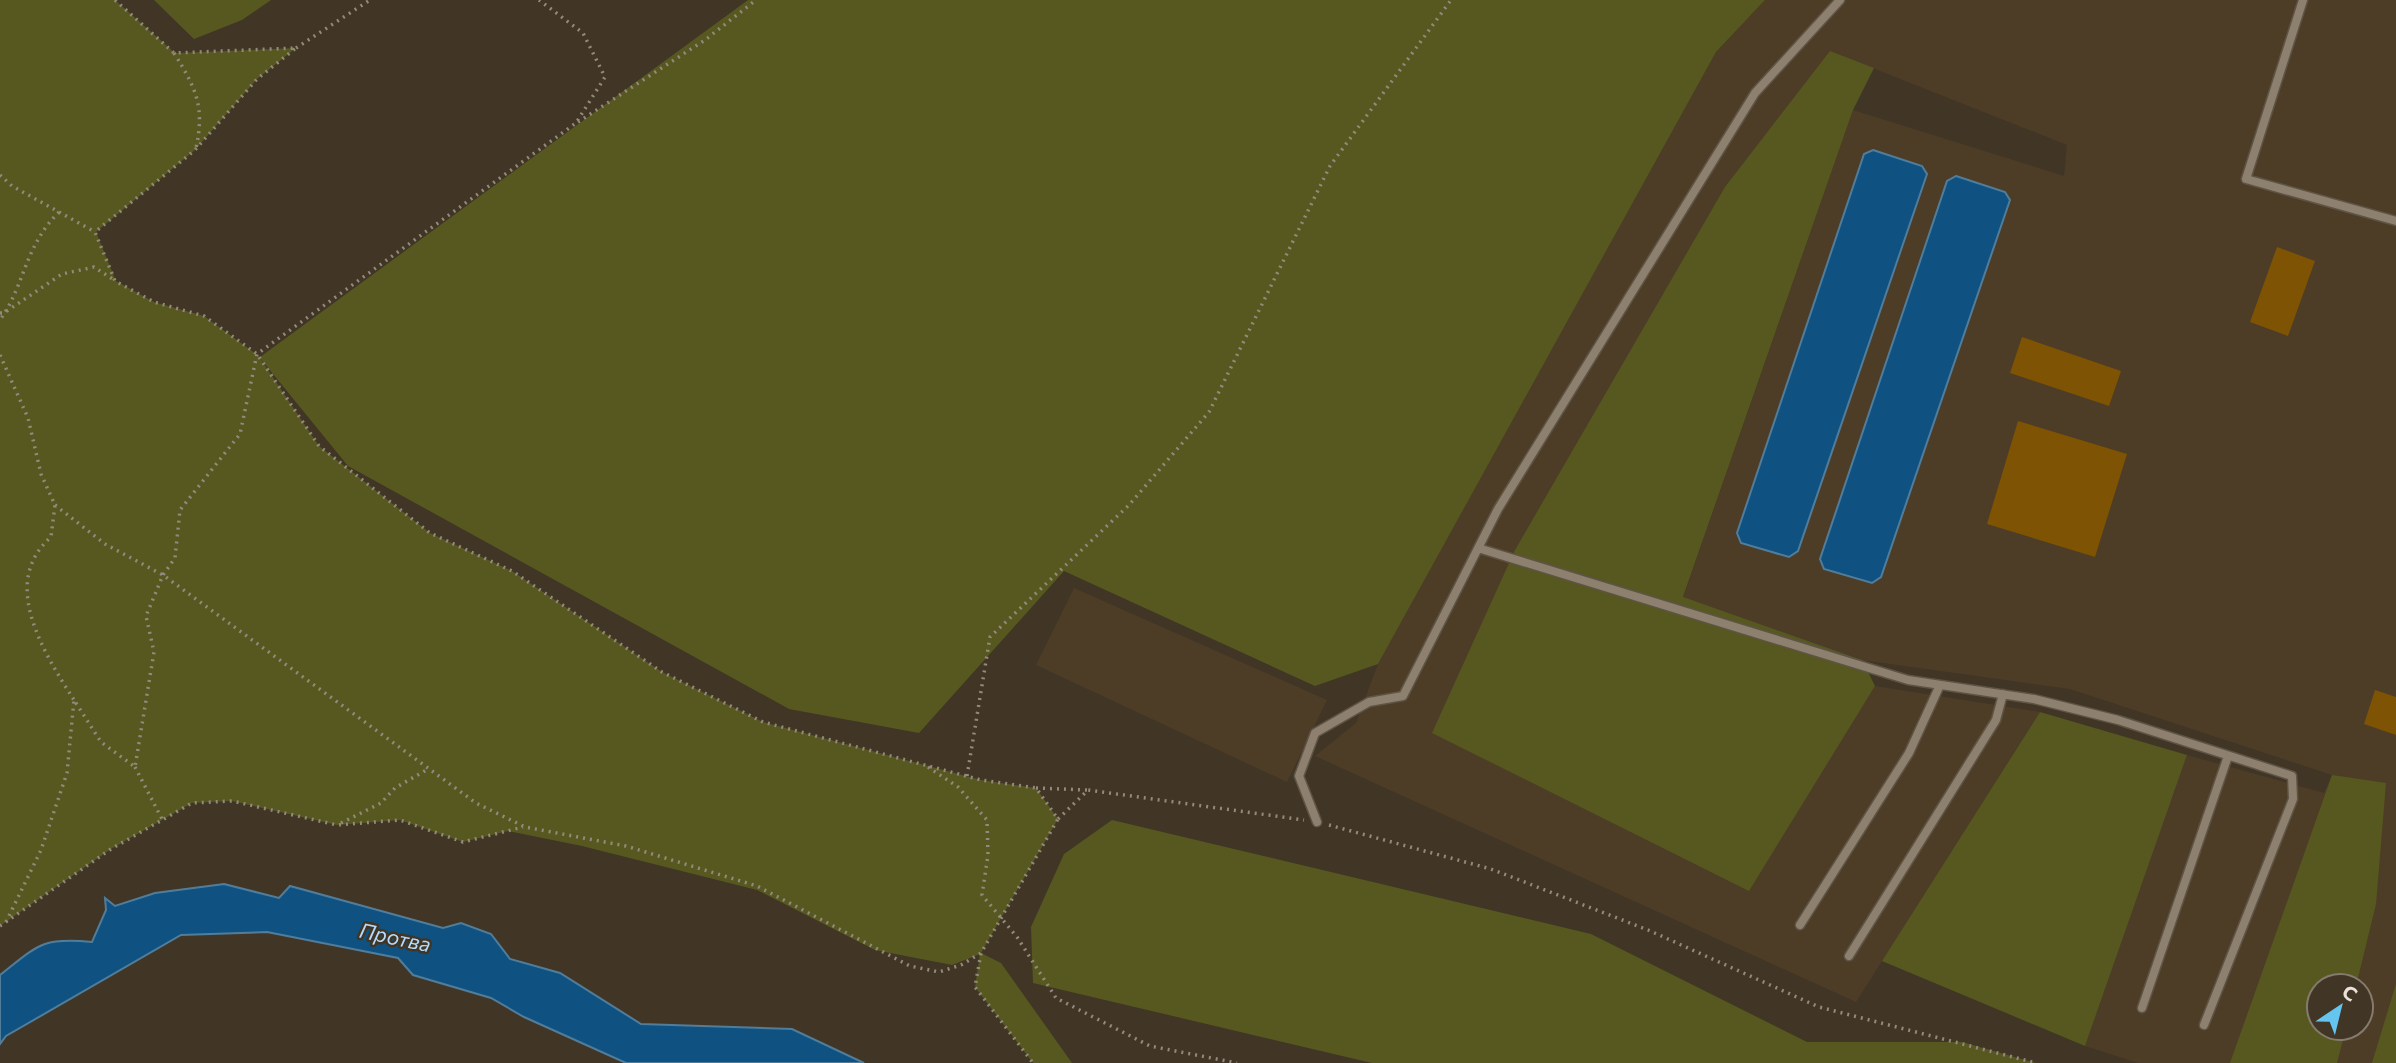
<svg xmlns="http://www.w3.org/2000/svg" width="2396" height="1063" font-family="Commissioner,sans-serif">
  <style>
    .built { fill: #4d3d27; fill-rule: evenodd }
    .green { fill: #565820 }
    .water { fill: #0f5281; stroke: #517d9b; stroke-width: 2 }
    .building { fill: #7e5303 }
    .lines { fill: none; stroke-linecap: round; stroke-linejoin: round }
    .service-casing { stroke: #5e5446; stroke-width: 11 }
    .path { stroke: #93897c; stroke-width: 3.5; stroke-dasharray: 2 5; stroke-linecap: butt }
    .service { stroke: #8e806e; stroke-width: 8 }
    .labels { text-anchor: middle; stroke-width: 5; stroke-linejoin: round; paint-order: stroke }
    .water-label { font-size: 21px; font-style: italic; fill: #b4dafc; stroke: #413525 }
  </style>
  <rect width="100%" height="100%" fill="#413525"/>
  <path class="built" d="M1765,0H2396V1063H2138L2085,1046L2187,755L2324,793L2332,775L2070,689L1862,660L1683,598L1853,110L2064,176L2067,145L1830,51L1515,550L1749,890L1875,686L2040,712L1856,1002L1315,756L1356,723L1378,664L1716,52ZM2319,986H2361V1028H2319Z
    M1074,588L1327,700L1287,782L1036,665Z"/>
  <path class="green" d="M0,0H115L175,53L296,48L257,79L195,150L96,232L116,281L154,302L204,316L260,357L748,0H1765L1716,52L1378,664L1315,686L1064,571L919,733L789,709L348,466L260,358L319,446L430,533L512,571L662,672L763,722L981,780L1036,788L1058,819L981,953L1001,963L1072,1063H1033L975,987L980,954L952,965L875,950L757,890L582,846L508,831L463,842L400,820L337,825L232,801L192,803L111,849L0,926Z
    M154,0H271L242,20L194,39Z
    M1830,51L1874,68L1853,110L1683,597L1862,660L1875,686L1749,891L1432,733L1515,550L1725,187Z
    M2040,712L2187,755L2085,1046L1882,961Z
    M2332,775L2386,783L2376,904L2356,986H2319V1028H2346L2337,1063H2230Z
    M1112,820L1591,934L1807,1042H1962L2036,1063H1372L1033,983L1031,927L1064,854Z
    M2396,984V1063H2372Z"/>
  <path class="water" d="M1873,150L1922,166L1927,174L1798,551L1789,557L1741,543L1737,533L1864,154Z
    M1956,176L2005,192L2010,200L1881,577L1872,583L1824,569L1820,559L1947,181Z
    M224,884L279,898L290,886L443,928L461,923L491,934L510,959L560,973L641,1024L792,1029L864,1063H626L524,1017L491,998L413,975L398,958L267,932L181,935L6,1036L0,1044V975C38,945 42,937 92,942L106,910L105,898L115,906L155,893Z"/>
  <path class="building" d="M2277,247L2315,261L2288,336L2250,322Z
    M2022,337L2121,371L2109,406L2010,373Z
    M2018,421L2127,454L2095,557L1987,524Z
    M2375,690L2396,697V735L2364,724Z"/>
  <g class="lines">
    <defs>
      <path id="service" d="M2303,0L2246,179L2396,221
        M1478,548L1908,680L2034,699L2118,720L2292,776L2293,799L2204,1025
        M1317,822L1299,776L1315,733L1369,702L1403,696L1498,509L1755,93L1840,0
        M1800,925L1909,753L1940,685
        M1849,956L1996,720L2003,694
        M2142,1008L2228,756"/>
    </defs>
    <use href="#service" class="service-casing"/>
    <path class="path" d="M115,0L174,53L296,48L257,79L195,150L95,232L115,281L154,302L204,316L257,354L319,446L430,533L512,571L662,672L763,722L981,780L1036,788L1058,819L981,953L975,987L1033,1063
      M296,48L370,0
      M174,53C196,88 205,107 196,148
      M578,122L705,40L756,0
      M0,175L12,186L59,212C24,247 25,285 0,320
      M59,212L95,232
      M0,313H4L62,274L94,267L114,280
      M0,355L28,418L41,474L55,505L51,537C0,582 42,650 74,700
      M55,505L105,544L163,575L476,803L525,827L626,846L757,886L910,966L939,972L961,965L981,953
      M135,767L163,821
      M928,767L958,787L987,820L988,855L982,895L1017,937L1056,998L1150,1046L1237,1063
      M967,776L990,637L1129,505L1209,412L1330,166L1451,0
      M1036,788L1087,790
      M1058,819L1088,790L1304,820
      M341,823L381,803L395,788L428,769
      M1329,825L1491,869L1648,930L1819,1007L2036,1063
      M6,922L41,850L67,773L74,700L101,742L135,767L154,652L146,616L163,575L175,558L180,510L240,434L257,354L576,123L605,77L583,33L539,0
      M0,926L111,849L192,803L232,801L337,825L400,820L463,842L523,827"/>
    <use href="#service" class="service"/>
  </g>
  <g class="labels">
    <g class="water-label">
      <text transform="translate(395 938) rotate(12)" y="7">Протва</text>
    </g>
  </g>
  <g transform="translate(2340 1007) rotate(35)"><circle r="33" fill="#413525" stroke="#857a6d" stroke-width="2"/>
  <path d="M0-5L12 26L0 18L-12 26Z" fill="#65c5ee"/>
  <text y="-10" font-size="19" font-weight="bold" text-anchor="middle" fill="#eae2d8">С</text>
  </g>
</svg>
